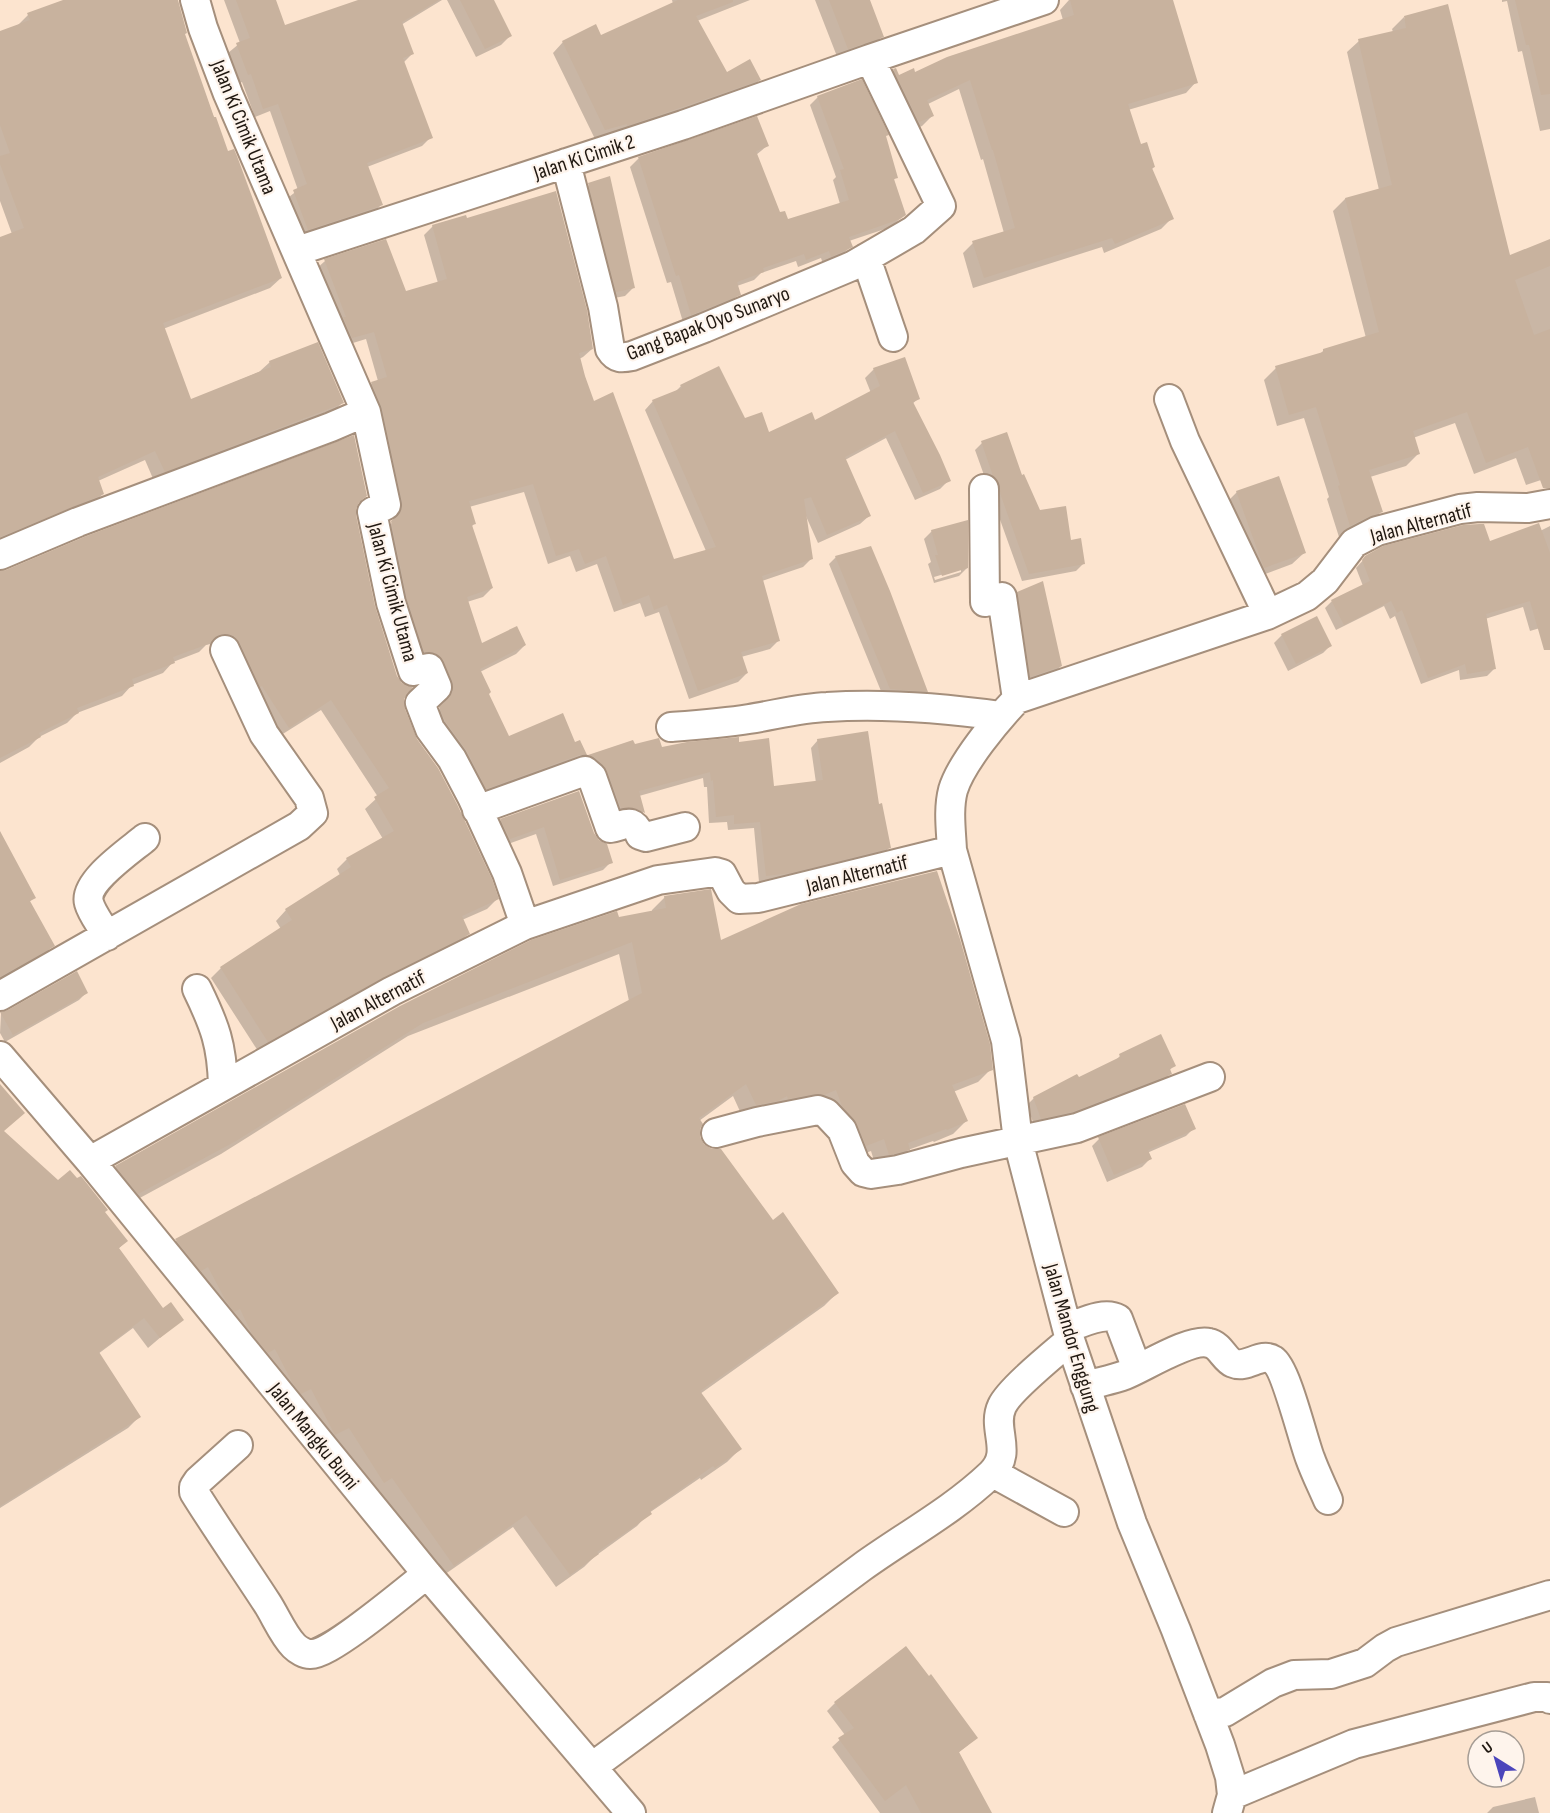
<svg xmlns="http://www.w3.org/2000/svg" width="1550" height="1813" font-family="'Sofia Sans Condensed',sans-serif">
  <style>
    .shadow { fill: #0003; fill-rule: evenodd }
    .building { fill: #c8b29e }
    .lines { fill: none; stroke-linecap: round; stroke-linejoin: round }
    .minor-casing { stroke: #a58f7c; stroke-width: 32 }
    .minor { stroke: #fff; stroke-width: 28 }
    .labels { text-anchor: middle; stroke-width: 4.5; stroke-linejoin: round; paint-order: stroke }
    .street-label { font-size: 21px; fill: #201811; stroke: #fef4ec }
  </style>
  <rect width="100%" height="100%" fill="#fce4cf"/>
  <path class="shadow" d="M67,0H176L183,35L197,72L227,153L281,278L270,288L163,329L190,401L259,372L270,362L342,403L332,413L154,481L145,460L98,481L103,494L92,504L0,542V238L12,234L0,201V33L18,25L28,15Z
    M224,0H274L284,27L361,0H442L401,25L412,54L403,63L431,137L422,146L367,167L381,205L372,214L299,238L285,200L298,190L270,111L255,117L242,82L240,83L228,53L240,43Z
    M447,0H492L510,36L501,45L476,57Z
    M672,0H750L697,21L726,74L760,80L749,90L595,139L553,53L563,42L600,37L673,4Z
    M815,0H869L882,36L872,47L838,59Z
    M1069,0H1172L1196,82L1186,93L1128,110L1140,146L1154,167L1151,170L1172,218L1161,229L1104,253L1102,247L973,288L963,253L973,243L1004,233L983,159L981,160L959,89L928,104L933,115L922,126L908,132L883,80L894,70L898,77L914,74L1063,20L1060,10Z
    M1502,0H1550V129L1540,131L1522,51L1518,52L1507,1L1502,2Z
    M1404,17L1509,257L1550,241V477L1526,485L1516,458L1474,474L1455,423L1413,438L1418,454L1406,466L1370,477L1381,512L1369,524L1356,528L1339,537L1327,499L1329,497L1304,418L1277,426L1264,380L1276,368L1319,355L1323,351L1366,338L1333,211L1345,199L1379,190L1347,52L1359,41L1393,32L1392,29Z
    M818,97L885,137L896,177L893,181L905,214L891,227L849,241L851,246L843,254L823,264L821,258L798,267L796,261L761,273L754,280L737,286L739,294L731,302L683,322L671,282L667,283L630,167L638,159L756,118L767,146L756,155L780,214L787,221L840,204L833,180L836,177L810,105Z
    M589,185L633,288L625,296L609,299L581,192Z
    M433,226L592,349L583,357L579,359L593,403L673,561L706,551L645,410L653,401L675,392L681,386L768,434L815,422L871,393L865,378L874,369L918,399L912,404L949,480L940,489L915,500L886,438L845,460L869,516L860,524L818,543L805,514L812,558L803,567L762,581L779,640L770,649L741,657L747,673L738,682L689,699L659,612L645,617L640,603L614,612L597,564L576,572L570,556L548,564L524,492L469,507L474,524L471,527L492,588L483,597L467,602L481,645H525L516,654L480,672L487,694L509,738L574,744L585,754L576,763L478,797L432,717L441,708L445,701L444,690L416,660L383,531L393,522L394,511L363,391L372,383L378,381L366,339L343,346L316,269L325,261L405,293L438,283L424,235Z
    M982,443L1039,511L1070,542L1084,563L1076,571L1022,581L975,450Z
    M1237,492L1304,553L1292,564L1252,579L1225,504Z
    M366,495L354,508L373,607L403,698V709L415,739L497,899L487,909L462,920L468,934L458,944L258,1051L211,978L221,968L281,929L276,921L286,910L340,875L337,869L347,859L383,839L365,809L378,797L321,710L278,737L215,643L206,645L199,652L173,662L163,673L132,685L122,696L77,713L67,723L39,737L29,747L0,763V573Z
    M1550,526V625L1530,631L1523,607L1485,619L1494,669L1487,676L1460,680L1459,670L1421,684L1395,616L1390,619L1384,606L1336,630L1325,608L1332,601L1363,586L1356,568L1366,557L1489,543L1540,531Z
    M932,531L967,568L959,576L934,583L928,564L931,562L924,539ZM961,569V572L935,580L934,577Z
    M836,557L927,691L920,698L883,696L829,564Z
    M1018,593L1061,666L1053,674L1023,684L1010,601Z
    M1282,635L1330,646L1323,653L1288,671L1274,643Z
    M818,740L878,806L889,848L882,855L782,880L759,882L754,828L728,830L727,822L709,823L707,787H704L703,778L639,796L643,813L636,820L613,815L582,763L589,756L632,742L634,746L661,749L738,743L773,788L816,783L811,748Z
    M501,820L593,834L611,862L603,870L553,886L536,834L502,846L494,828Z
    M0,835L34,898L29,902L53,945L43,956L0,980Z
    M665,897L719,942L991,1069L978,1082L953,1092L966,1121L953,1134L934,1142L933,1141L908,1150L895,1162L876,1167L871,1151L853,1158L829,1119L743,1118L733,1096L699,1121L698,1137L703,1145L837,1293L824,1306L700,1394L740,1449L727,1462L701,1480L700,1478L649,1513L637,1526L594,1557L584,1567L556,1587L513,1527L441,1577L378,1490L371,1494L163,1253L176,1241L629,1001L619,954L408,1036L221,1154L125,1206L103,1180L116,1167L618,918L652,912V910Z
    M87,992L79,1000L5,1042L0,1033L1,1014Z
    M1120,1056L1174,1065L1169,1071L1170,1074L1163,1081L1064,1119L1034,1125L1027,1105L1034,1098L1114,1062Z
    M1194,1128L1186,1136L1147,1153L1150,1159L1142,1167L1107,1182L1092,1146L1099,1139Z
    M0,1153L58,1182L103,1213L126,1241L118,1249L163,1310L182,1319L148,1348L133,1328L98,1354L139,1417L128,1428L0,1508Z
    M835,1703L968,1745L958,1753L990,1813H880L832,1747L845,1735L827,1711Z
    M1535,1797L1539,1813H1487L1493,1807Z"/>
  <path class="building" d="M63,0H178L187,33L185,34L214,117H216L228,151L234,149L237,156L282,278L163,323L191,399L271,367L269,361L318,342L344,403L165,472L155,451L98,477L104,494L0,537V237L24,228L0,164V156L10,153L0,125V31L30,20L27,13Z
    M236,0H276L285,25L358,0H439L402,22L414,54L403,58L433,138L367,163L383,205L308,230L293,190L307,184L278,104L263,109L251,74L248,75L236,43L250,38Z
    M460,0H494L512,36L485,49Z
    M678,0H733V2L696,16L727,72L750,59L761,80L627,126V124L605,130L562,41L596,24L601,35Z
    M829,0H870L884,37L848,49Z
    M1070,0H1173L1198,83L1128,104L1141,144L1147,142L1155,167L1152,168L1174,219L1115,244L1112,238L984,278L972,241L1015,228L993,150H992L970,80L927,100L934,116L919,122L893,69L896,68L899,75L914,68L915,72L947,57L1074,15Z
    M1515,0H1550V94L1541,95L1529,45H1526Z
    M1448,4L1510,255L1550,239V266L1515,280L1534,335L1550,329V488H1543L1528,447L1486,463L1467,412L1413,431L1420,454L1369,470L1383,512L1370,516L1350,526L1338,486L1340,485L1316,407L1289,415L1275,366L1323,352V349L1379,332L1345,198L1392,185L1358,39L1406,28L1404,16Z
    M862,79L889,135L886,136L898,178L894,179L906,215L900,219L849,237L853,247L831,257L829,251L806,260L804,254L763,268L764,272L737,282L741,295L691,315L679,275L676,276L638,157L757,116L769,146L756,151L780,212L785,211L788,219L849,200L840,170L844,169L817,96Z
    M610,176L635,288L616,292L588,183Z
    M556,191L587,310L593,349L579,353L585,376L594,401L613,392L674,559L716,547L652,400L682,388L680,385L719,366L745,418L762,412L769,432L812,412L815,420L880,386L873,368L905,357L920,399L913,402L940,455L951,481L923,493L895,431L845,457L871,516L827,535L811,497L804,499L813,559L762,576L780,641L741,652L748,673L698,691L667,605L654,610L649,595L623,605L606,556L585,564L579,549L556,556L533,484L469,501L476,524L472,525L493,588L467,597L482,643L517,626L526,645L480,669L491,692L489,694L509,736L563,713L575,742L580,740L587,755H579L486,789L467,751L445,721L439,707L448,699L453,691L452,681L440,656L433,652H424L407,599L391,521L399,515L402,508V502L382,408L371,382L387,377L374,332L352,338L343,317H346L324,259L386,239L406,291L447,279L432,225L466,215L467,218Z
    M1007,432L1022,475L1024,474L1040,510L1066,506L1071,540L1081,538L1085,564L1029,574L1001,496L998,481L993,476L981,441Z
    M354,435L367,496L359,502L356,509V515L375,606L397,676L402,683L413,687L404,699L405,709L417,739L438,768L457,804L492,879L499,899L462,916L470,934L384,977L268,1042L220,967L292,920L285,909L351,867L346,858L394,831L374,797L389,788L331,700L289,728L262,686L260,687L240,643L234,636L226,634L218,635L211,643L173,657L175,663L132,679L134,686L77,708L79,713L39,733L41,737L0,758V571L6,570L84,537Z
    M1279,476L1306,553L1264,568L1236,491Z
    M968,520V568L942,576L935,555H938L931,530Z
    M1539,523L1550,553V650H1544L1530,601L1486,614L1496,669L1467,674L1465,664L1428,678L1402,610L1397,613L1391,601L1344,625L1331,600L1370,581L1362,560L1365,556L1383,546L1463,525L1479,524H1484L1490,541Z
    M871,546L890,591L928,692L890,689L835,556Z
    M1043,581L1062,666L1030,677L1017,592Z
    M1317,616L1332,646L1296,664L1281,634Z
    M868,731L879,804L882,803L891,848L791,873L766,876L760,822L734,824V815L716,817L713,780L711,781L710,772L639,791L645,813L633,808H621L607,771L596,758L588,755L633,740L635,744L659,738L662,747L687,742L739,737V742L769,738L774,786L823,780L817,739Z
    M579,791L594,833L599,840L607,844L613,863L560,880L544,827L510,839L500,819Z
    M0,831L36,898L30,901L55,946L0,977Z
    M937,871L960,939L990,1044L993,1070L952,1085L968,1121L947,1130L946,1129L908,1143L910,1150L889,1155L884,1139L866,1146L857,1124L842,1106L836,1090L824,1095L815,1094L788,1099L787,1096L778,1101L756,1105L746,1084L699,1118L703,1124L700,1129V1137L704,1144L712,1149H721L773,1220L783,1212L839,1293L700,1391L742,1449L715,1468L713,1466L650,1511L652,1514L597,1552L599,1554L570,1575L526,1515L454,1566L392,1478L384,1483L349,1428L335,1435L311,1389L301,1394L292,1382L275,1349L268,1353L252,1334L240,1309L234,1312L226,1301L208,1267L201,1271L175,1239L642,993L632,942L423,1023L236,1141L138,1194L115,1166L400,1006L531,940L617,911L619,917L666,908L664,896L711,889L721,940L801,904Z
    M77,971L88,993L13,1035L0,1012L8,1010Z
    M1161,1034L1176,1066L1170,1069L1172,1074L1072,1112L1041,1119L1033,1097L1077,1074L1079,1077L1120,1057L1119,1054Z
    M0,1084L25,1113L4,1131L58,1180L70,1170L77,1178L81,1176L108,1210L105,1212L128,1241L119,1248L163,1308L171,1302L184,1320L160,1338L144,1318L99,1352L141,1417L0,1506Z
    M1185,1104L1196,1129L1148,1150L1152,1159L1114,1175L1098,1137Z
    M906,1646L929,1676L931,1674L978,1738L959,1752L992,1813H921L906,1785L885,1801L838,1738L854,1728L834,1702Z"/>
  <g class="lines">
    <defs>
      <path id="minor" d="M195,0L203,28L228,94L366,412L386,505L372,512L391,603L413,671L429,668L437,687L420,703L430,729L452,759L472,797L507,873L525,925
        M870,59L1044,0
        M297,251L683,125L870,59L941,206L914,230L852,266L704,328L632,356C622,358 616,359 610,349L603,307L566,163
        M866,258L893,337
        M1169,399L1185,441L1263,604L1267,615
        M984,489L985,602L1002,597L1017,699
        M0,555L78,522L331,427L366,412
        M671,727C697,725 724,723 749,719C775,715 800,708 827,707C885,703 943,708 1001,716
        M477,810L585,771L592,777L610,828C625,826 632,816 640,835L646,837L685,827
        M107,936C102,926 92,914 89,903C83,882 131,850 145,838
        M197,989C215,1026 222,1045 223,1086
        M0,996L299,826L313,813L309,798L264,734L225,650
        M0,1056L90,1161L427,1574L631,1813
        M716,1133L757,1122L818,1110L826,1113L842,1130L855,1163L863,1172L871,1174L898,1170L961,1153L1077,1128L1210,1077
        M90,1161L392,991L525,925L658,880L715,872L722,874L731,891L739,899L758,898L952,850
        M1067,1328C1082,1323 1104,1311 1118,1319L1137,1369
        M1085,1386C1098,1382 1112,1380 1125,1375C1145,1367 1190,1338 1209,1343C1220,1345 1224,1359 1233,1363C1247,1369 1261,1352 1273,1360C1286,1368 1303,1440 1310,1458C1315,1472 1322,1486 1328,1500
        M238,1445L198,1481L194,1487V1492C217,1529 243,1566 267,1603C276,1617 283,1635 294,1646C298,1650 305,1654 310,1654C329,1656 409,1588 427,1574
        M993,1473L1064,1512
        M1208,1714L1225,1712L1273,1683L1294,1675L1331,1674L1365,1663L1385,1648L1396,1642L1550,1595
        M592,1767C682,1700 772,1633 862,1567C905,1536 952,1511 991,1474C1014,1452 991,1429 1002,1406C1009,1390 1055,1353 1070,1340
        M1232,1795L1354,1744L1534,1697H1547L1550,1699
        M1227,1813L1232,1795L1230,1777L1220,1745L1176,1630L1132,1523L1070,1340L1018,1141L1006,1041L952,850C951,830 948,809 953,790C961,763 997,720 1017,699L1267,615L1307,596L1325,581L1354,543L1377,531L1460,509L1478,507L1528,508L1550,504"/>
    </defs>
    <use href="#minor" class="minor-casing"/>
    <use href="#minor" class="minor"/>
  </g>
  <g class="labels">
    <g class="street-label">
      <text transform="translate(244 127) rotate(68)" y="7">Jalan Ki Cimik Utama</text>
      <text transform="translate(584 157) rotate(-18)" y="7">Jalan Ki Cimik 2</text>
      <text transform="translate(708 323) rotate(-21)" y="7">Gang Bapak Oyo Sunaryo</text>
      <text transform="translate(1421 523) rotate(-15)" y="7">Jalan Alternatif</text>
      <text transform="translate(393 592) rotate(75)" y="7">Jalan Ki Cimik Utama</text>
      <text transform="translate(857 874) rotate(-14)" y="7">Jalan Alternatif</text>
      <text transform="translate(378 1000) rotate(-28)" y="7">Jalan Alternatif</text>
      <text transform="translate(1072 1338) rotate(74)" y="7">Jalan Mandor Enggung</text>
      <text transform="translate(314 1436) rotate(51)" y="7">Jalan Mangku Bumi</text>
    </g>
  </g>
  <g transform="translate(1496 1759) rotate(323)"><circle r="28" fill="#fef4ec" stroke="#a59c94" stroke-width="1.5"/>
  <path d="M0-4.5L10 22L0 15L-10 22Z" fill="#4b45bb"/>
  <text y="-9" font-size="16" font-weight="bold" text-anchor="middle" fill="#201811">U</text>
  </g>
</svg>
